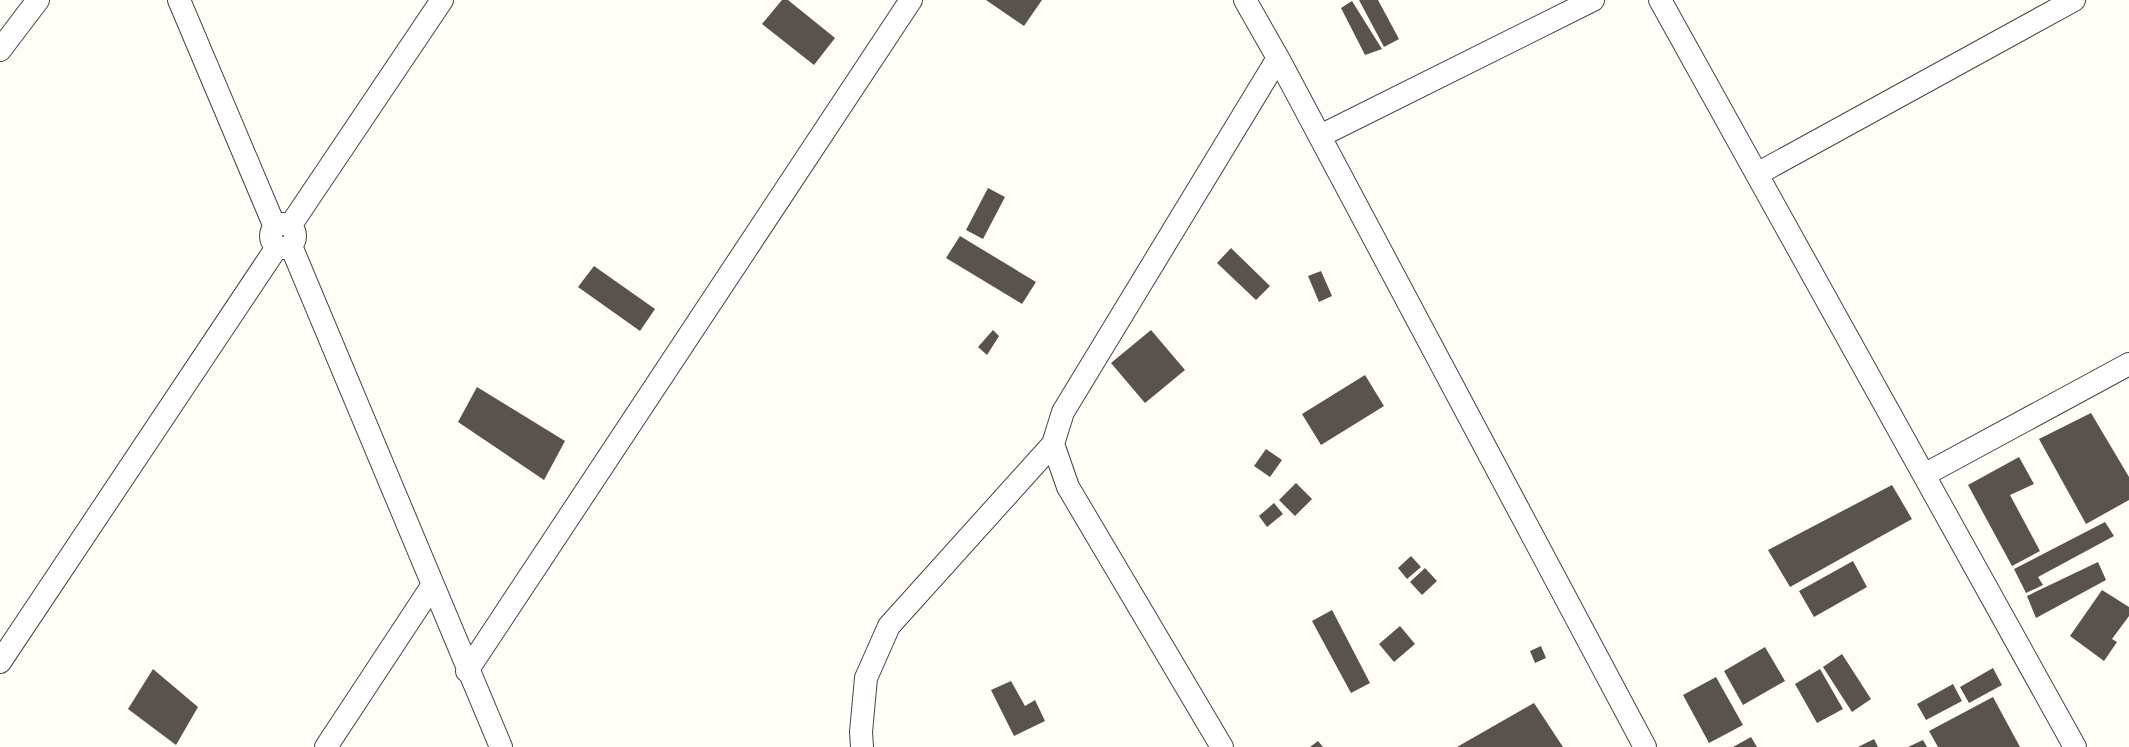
<svg xmlns="http://www.w3.org/2000/svg" width="2129" height="747" font-family="Spectral,serif">
  <style>
    .building { fill: #5a524d }
    .lines { fill: none; stroke-linecap: round; stroke-linejoin: round }
    .minor-casing { stroke: #444; stroke-width: 24 }
    .tertiary-casing { stroke: #444; stroke-width: 24 }
    .minor { stroke: #fff; stroke-width: 22 }
    .tertiary { stroke: #fff; stroke-width: 22 }
  </style>
  <rect width="100%" height="100%" fill="#fffdf5"/>
  <path class="building" d="M782,0H788L835,38L814,65L762,24Z
    M986,0H1042L1024,26Z
    M1359,0H1378L1399,39L1384,47Z
    M1352,1L1382,49L1365,55L1341,8Z
    M988,188L1005,197L983,239L966,230Z
    M960,236L1036,282L1022,304L946,258Z
    M1231,248L1270,286L1256,300L1217,263Z
    M594,266L655,309L640,331L578,287Z
    M1321,271L1332,296L1319,302L1308,276Z
    M993,330L999,336L987,355L978,347Z
    M1151,330L1185,370L1145,403L1111,363Z
    M1365,375L1384,406L1321,445L1302,414Z
    M477,387L565,441L544,480L458,422Z
    M2091,413L2129,477V500L2086,524L2039,439Z
    M1266,449L1282,460L1270,477L1254,466Z
    M2019,457L2034,484L2010,495L2040,551L2012,566L1968,485Z
    M1296,483L1312,499L1295,516L1279,500Z
    M1892,485L1912,519L1790,587L1768,550Z
    M1274,503L1283,514L1267,527L1259,516Z
    M2105,522L2114,536L2038,577L2043,585L2026,593L2014,569Z
    M1411,556L1421,567L1407,579L1398,568Z
    M1853,561L1867,587L1814,617L1799,591Z
    M2098,562L2106,580L2036,618L2027,596Z
    M1425,568L1437,581L1422,595L1410,582Z
    M2102,590L2129,607V616L2112,639L2117,642L2104,661L2070,636Z
    M1332,610L1370,683L1351,693L1312,621Z
    M1400,626L1415,644L1394,662L1379,644Z
    M1541,646L1546,658L1535,663L1530,651Z
    M1765,647L1785,681L1743,705L1724,671Z
    M1842,654L1871,699L1852,712L1823,667Z
    M1993,668L2002,685L1969,703L1960,687Z
    M153,669L198,707L176,745L128,709Z
    M1820,669L1843,709L1817,723L1795,684Z
    M1716,677L1743,725L1709,743L1683,695Z
    M1011,681L1025,706L1035,700L1045,721L1014,736L991,690Z
    M1953,684L1962,701L1926,720L1917,704Z
    M1993,697L2020,747H1938L1929,731Z
    M1534,703L1563,747H1457Z
    M1751,737L1757,747H1733Z
    M1874,739L1878,747H1858Z
    M1923,740L1927,747H1908Z
    M1318,741L1323,747H1310Z"/>
  <g class="lines">
    <defs>
      <path id="minor" d="M179,0L275,227
        M1245,0L1278,58L1645,747
        M1660,0L2075,747
        M0,50L38,0
        M1320,136L1593,0
        M1757,174L2074,0
        M291,246L501,747
        M1053,444L1068,487L1222,747
        M1924,475L2129,364
        M467,671L911,0
        M326,747L432,586
        M862,747L861,732L866,678L889,626L1053,444L1063,412L1278,58"/>
      <path id="tertiary" d="M271 236a12 12 0 1 1 24 0a12 12 0 1 1-24 0Z
        M290,226L442,0
        M0,662L277,247"/>
    </defs>
    <use href="#minor" class="minor-casing"/>
    <use href="#tertiary" class="tertiary-casing"/>
    <use href="#minor" class="minor"/>
    <use href="#tertiary" class="tertiary"/>
  </g>
</svg>
